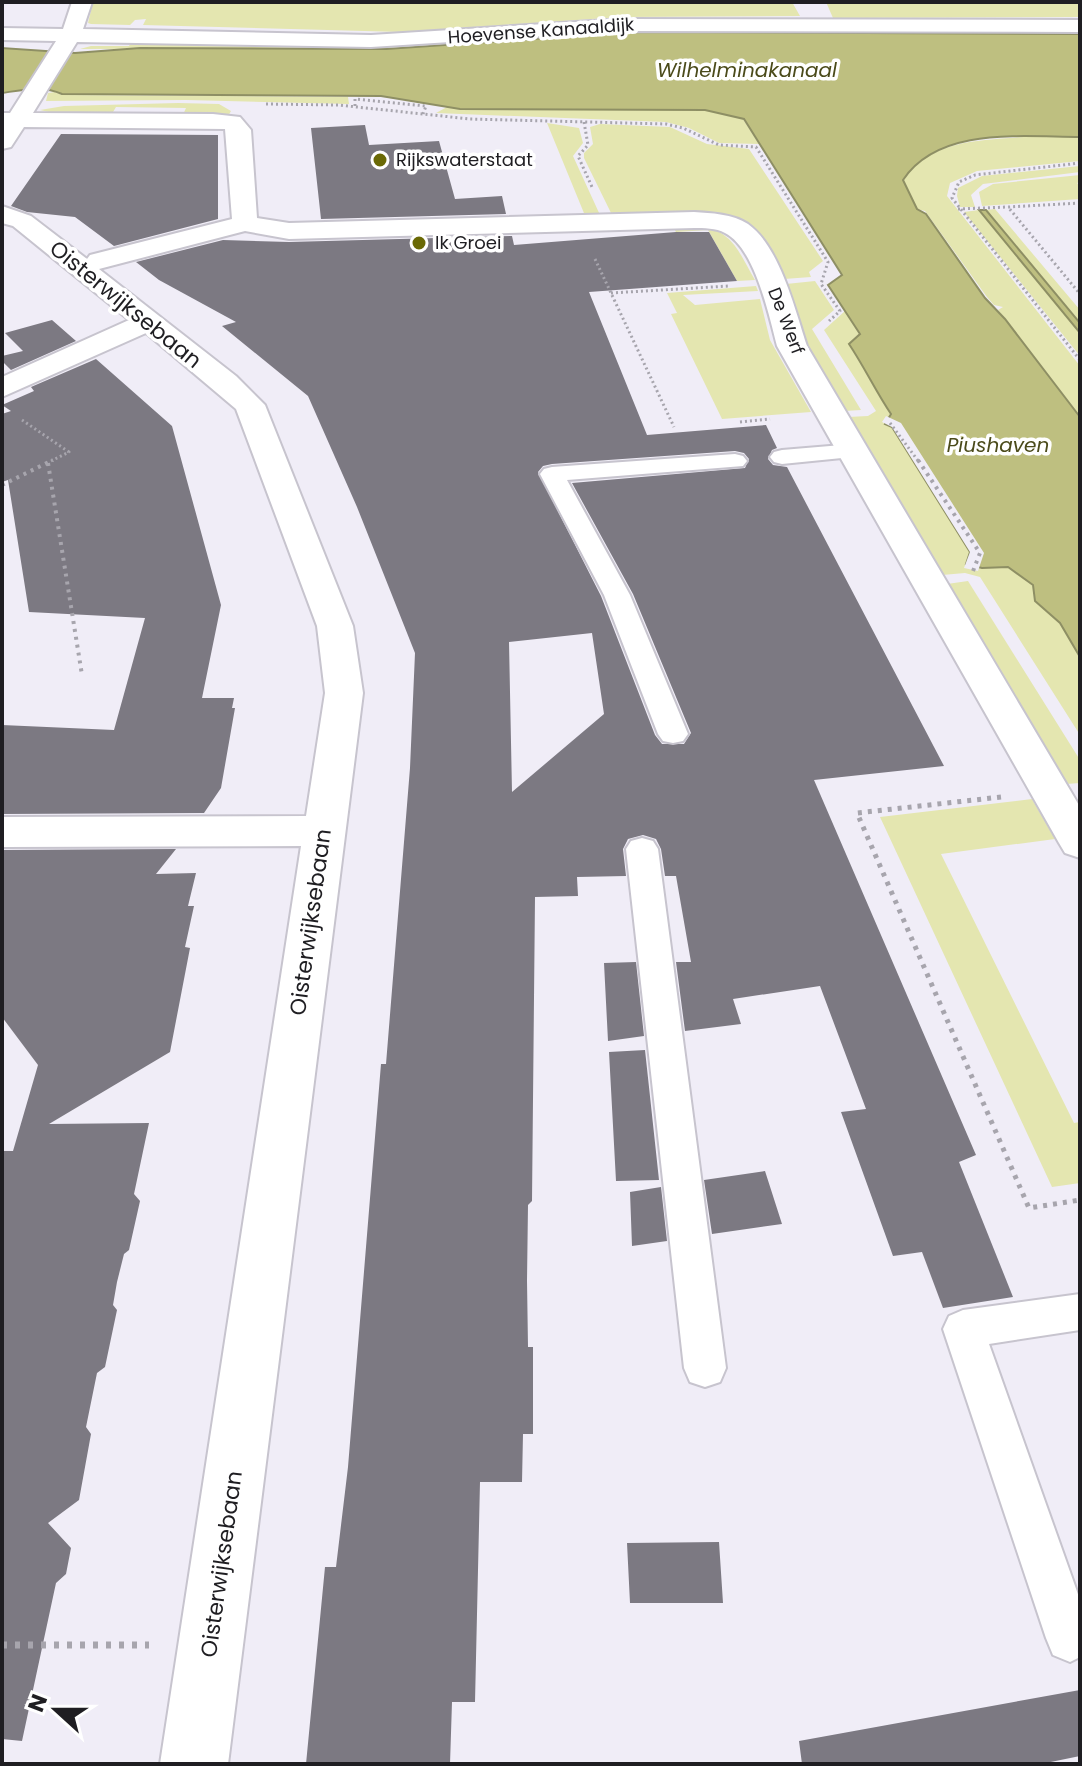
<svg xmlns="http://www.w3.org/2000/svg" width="1082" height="1766" font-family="Poppins,sans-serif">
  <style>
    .green { fill: #e4e6b0 }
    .water { fill: #bebf80; stroke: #8e8f64; stroke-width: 2 }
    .pier { fill: #f0edf7 }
    .building { fill: #7c7982; fill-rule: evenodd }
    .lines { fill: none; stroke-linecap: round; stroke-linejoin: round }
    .service-casing { stroke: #c7c4ce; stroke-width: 4 }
    .minor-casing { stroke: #c7c4ce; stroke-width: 4 }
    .path-far3 { stroke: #a7a5ad; stroke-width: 3; stroke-dasharray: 2 3; stroke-linecap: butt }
    .path-far2 { stroke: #a7a5ad; stroke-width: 4; stroke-dasharray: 3 5; stroke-linecap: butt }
    .path-far1 { stroke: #a7a5ad; stroke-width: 5; stroke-dasharray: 4 6; stroke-linecap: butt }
    .path { stroke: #a7a5ad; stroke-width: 7; stroke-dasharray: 5 8; stroke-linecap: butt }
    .service { fill: #fff; fill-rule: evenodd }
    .minor { fill: #fff; fill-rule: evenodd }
    .poi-dot { fill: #6a6905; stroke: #fff; stroke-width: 3 }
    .labels { text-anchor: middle; stroke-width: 7; stroke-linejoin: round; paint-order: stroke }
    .far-street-label { font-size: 18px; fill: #1f1e22; stroke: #fff }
    .far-poi-label { font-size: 18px; fill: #1f1e22; stroke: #fff; text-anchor: start }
    .far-water-label { font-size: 20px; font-style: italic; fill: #4b4b1b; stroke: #fff }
    .street-label { font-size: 22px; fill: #1f1e22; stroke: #fff }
  </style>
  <rect width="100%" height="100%" fill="#f0edf7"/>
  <path class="green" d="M93,2H792L800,16L621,17L401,32L143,25L146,19L135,20L130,25L91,24L88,23Z
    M826,2H1080V17L833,18Z
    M588,29H1080V34L634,31L385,48L80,49L91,46H129L133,40L359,43Z
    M55,92L62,95L348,97L349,104L186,100L46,101L48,93Z
    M178,103L219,104L231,111L227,118L182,117L186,108L116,107L110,117L58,114L40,110L64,106Z
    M447,107L705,110L743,119L759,144L719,143L689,128L666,122L436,113Z
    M547,123L579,128L583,143L573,156L600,215L586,218Z
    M600,124L670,127L707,144L749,149L823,261L809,272L811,277L784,279L756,234L613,217L584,158V153L593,144L590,127Z
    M1024,137H1080V161L977,171L950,183L947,196L1080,366V417L998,310L1003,307L994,305L987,297L925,211L917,209L903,180C930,140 979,140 1024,137Z
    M1080,166V172L983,184L971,195L975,207H960L957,196L958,188L982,176Z
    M1080,175V182L1077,183L1080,186V199L982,206L979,192L993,184Z
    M995,209L1080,310V323L986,210Z
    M979,210L1080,333V356L964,212Z
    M701,226C734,232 739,253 755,280L737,281L708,230L676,232L673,227Z
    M815,281L834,310L812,329L861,410L844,411L806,347L786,284Z
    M756,286L758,291L683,295L695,305L760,299L770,340L811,412L722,419L671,314L677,313L667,293Z
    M845,311L861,334L849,344C865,369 876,392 891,414L886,424L892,427L970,552L982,568L1008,567L1033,585L1035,601L1060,623L1080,657V735L980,577L965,573L942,575L848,417L868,416L876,411L824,330Z
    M968,581L1080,760V783L1066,784L947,584Z
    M1032,799L1055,839L941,854L1074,1123L1080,1122V1183L1052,1187L880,817Z"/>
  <path class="water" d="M634,32L1080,34V137C1023,137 939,126 903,180L917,209L926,214L985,298L1005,319L1080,417V657L1060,623L1035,601L1033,585L1008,567L982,568L966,564L970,552L892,427L885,424L891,414C876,392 865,368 849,344L860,334L828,285L842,275L744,119L705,110L460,109L381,96L62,94C43,85 22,90 2,93V48L75,53L140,48L386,49Z
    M979,210H986L1080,323V333Z"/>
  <path class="pier" d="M886,416L901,423L984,553L978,571L964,568L970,552L892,427L882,422Z"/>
  <path class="building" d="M365,125L369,145L439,141L455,199L502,196L506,214L321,219L311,128Z
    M61,134L218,135V219L114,246L75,217L27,212L11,206Z
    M676,232H709L737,281L589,292L647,435L766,425L777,448L772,450L768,459L773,465L787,467L944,766L814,780L976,1155L959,1162L1013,1297L943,1308L922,1252L893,1256L841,1112L866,1109L820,986L733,999L741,1024L685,1031L676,962H691L676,876H665L661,849L656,839L643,835L628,839L623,849L626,876L577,877L578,896L535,897L532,1201L528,1205L527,1281L528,1347H533V1434H523L522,1482H480L475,1702H452L450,1764H306L325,1567H336L348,1467L381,1064H386L410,768L415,653L357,507L308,396L222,326L236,322L159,280L136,262L223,240L289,242L512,236L514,245ZM735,451L744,453L749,459L745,468L572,483L633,594L691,733L684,744H662L655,735L601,596L538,472L543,466L552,464ZM592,633L604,714L512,792L509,642Z
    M52,320L76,341L11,370L2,361V356L23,351L5,333Z
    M96,359L172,426L221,605L202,698H234L232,708H235L221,788L204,813L2,814V725L114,730L145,618L29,612L8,480L2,482V414L11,411L2,405L34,391L31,387Z
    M176,849L156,874L196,873L188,906H194L185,947L190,948L170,1052L49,1124L149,1123L134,1194L140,1201L129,1250L124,1254L117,1282L113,1305L117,1310L105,1367L97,1373L86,1427L91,1434L79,1500L48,1523L71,1548L66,1574L56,1583L22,1741L2,1739V1151H13L38,1065L2,1017V850Z
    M636,962L644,1036L608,1041L604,963Z
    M645,1050L659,1180L616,1181L609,1052Z
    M765,1171L782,1224L712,1234L704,1180Z
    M661,1187L667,1241L632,1246L630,1192Z
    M719,1542L723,1603H630L627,1543Z
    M1080,1690V1756L1041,1764H802L799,1741Z"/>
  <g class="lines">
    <defs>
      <path id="service" d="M854,444L862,446L866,451L862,456L782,464L774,462L770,457L774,452L782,450Z
        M735,454L743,456L747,461L743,466L567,480L630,595L688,734L683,741L673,743L663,741L658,734L604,595L540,474L544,469L552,467Z
        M642,838L653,841L658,849L726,1368L720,1382L705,1387L690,1382L684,1368L626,849L631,841Z
        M1080,1294V1330L989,1344L1080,1600V1657L1070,1662L1053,1655L1046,1638L943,1329L949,1316L963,1310Z"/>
      <path id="minor" d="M72,2H92L83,29L371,35L624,19L1080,20V32L624,31L371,47L77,42L33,113L213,114L240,117L251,130L257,218L289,223L694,212C711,213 733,214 748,224C780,247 795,310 807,346L1080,807V858L1065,853L1059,843L777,346C769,316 755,248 725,233C716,228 704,228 694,228L289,239L245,231L99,269L236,376L265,405L353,626L363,693L228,1764H160L301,846L2,847V817L306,816L325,693L317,626L236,409L146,333L2,397V377L129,320L13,226L2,223V206L31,216L87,259L90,255L232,219L225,129L24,127L11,147L2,149V113H10L56,41L2,40V28L63,29Z"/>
    </defs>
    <use href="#service" class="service-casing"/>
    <use href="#minor" class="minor-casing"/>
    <path class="path-far3" d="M266,104L338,105L470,119L666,124L683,128L719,145L756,147L828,262L821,284L840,311L829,321
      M355,106V99L426,106L423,114
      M584,122L588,145L578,156L592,187
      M1080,163L975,175L959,182L952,198L1080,360
      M1080,203L1008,207L1080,294
      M958,209L1008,207
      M595,259L674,427
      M611,293L729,286
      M22,420L69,452L49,462
      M740,422L770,419
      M890,423L919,462"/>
    <path class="path-far2" d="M918,460L980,553L973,571
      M48,463L82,675
      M2,485L53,460"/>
    <path class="path-far1" d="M1001,797L857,813L1029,1208L1080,1200"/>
    <path class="path" d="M2,1645H149"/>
    <use href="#service" class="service"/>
    <use href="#minor" class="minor"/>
  </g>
  <g class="poi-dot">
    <circle cx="380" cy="160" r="8"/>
    <circle cx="419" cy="243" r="8"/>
  </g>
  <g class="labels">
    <g class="far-street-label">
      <text transform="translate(541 31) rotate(-4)" y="6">Hoevense Kanaaldijk</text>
      <text transform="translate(786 321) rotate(69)" y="6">De Werf</text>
    </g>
    <g class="far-poi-label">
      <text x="396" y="166">Rijkswaterstaat</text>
      <text x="435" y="249">Ik Groei</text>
    </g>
    <g class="far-water-label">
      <text x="747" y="77">Wilhelminakanaal</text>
      <text x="998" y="452">Piushaven</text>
    </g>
    <g class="street-label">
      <text transform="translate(126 304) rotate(39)" y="8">Oisterwijksebaan</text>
      <text transform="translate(310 922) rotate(-82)" y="8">Oisterwijksebaan</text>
      <text transform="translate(221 1564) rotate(-82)" y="8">Oisterwijksebaan</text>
    </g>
  </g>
  <rect width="1082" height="1766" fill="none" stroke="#1f1e22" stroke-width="8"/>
  <g transform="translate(56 1710) rotate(291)" stroke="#ffffff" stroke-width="6" paint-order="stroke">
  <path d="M0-6L14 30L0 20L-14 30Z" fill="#1f1e22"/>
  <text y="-12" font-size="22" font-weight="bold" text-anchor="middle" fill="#1f1e22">N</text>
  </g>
</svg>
